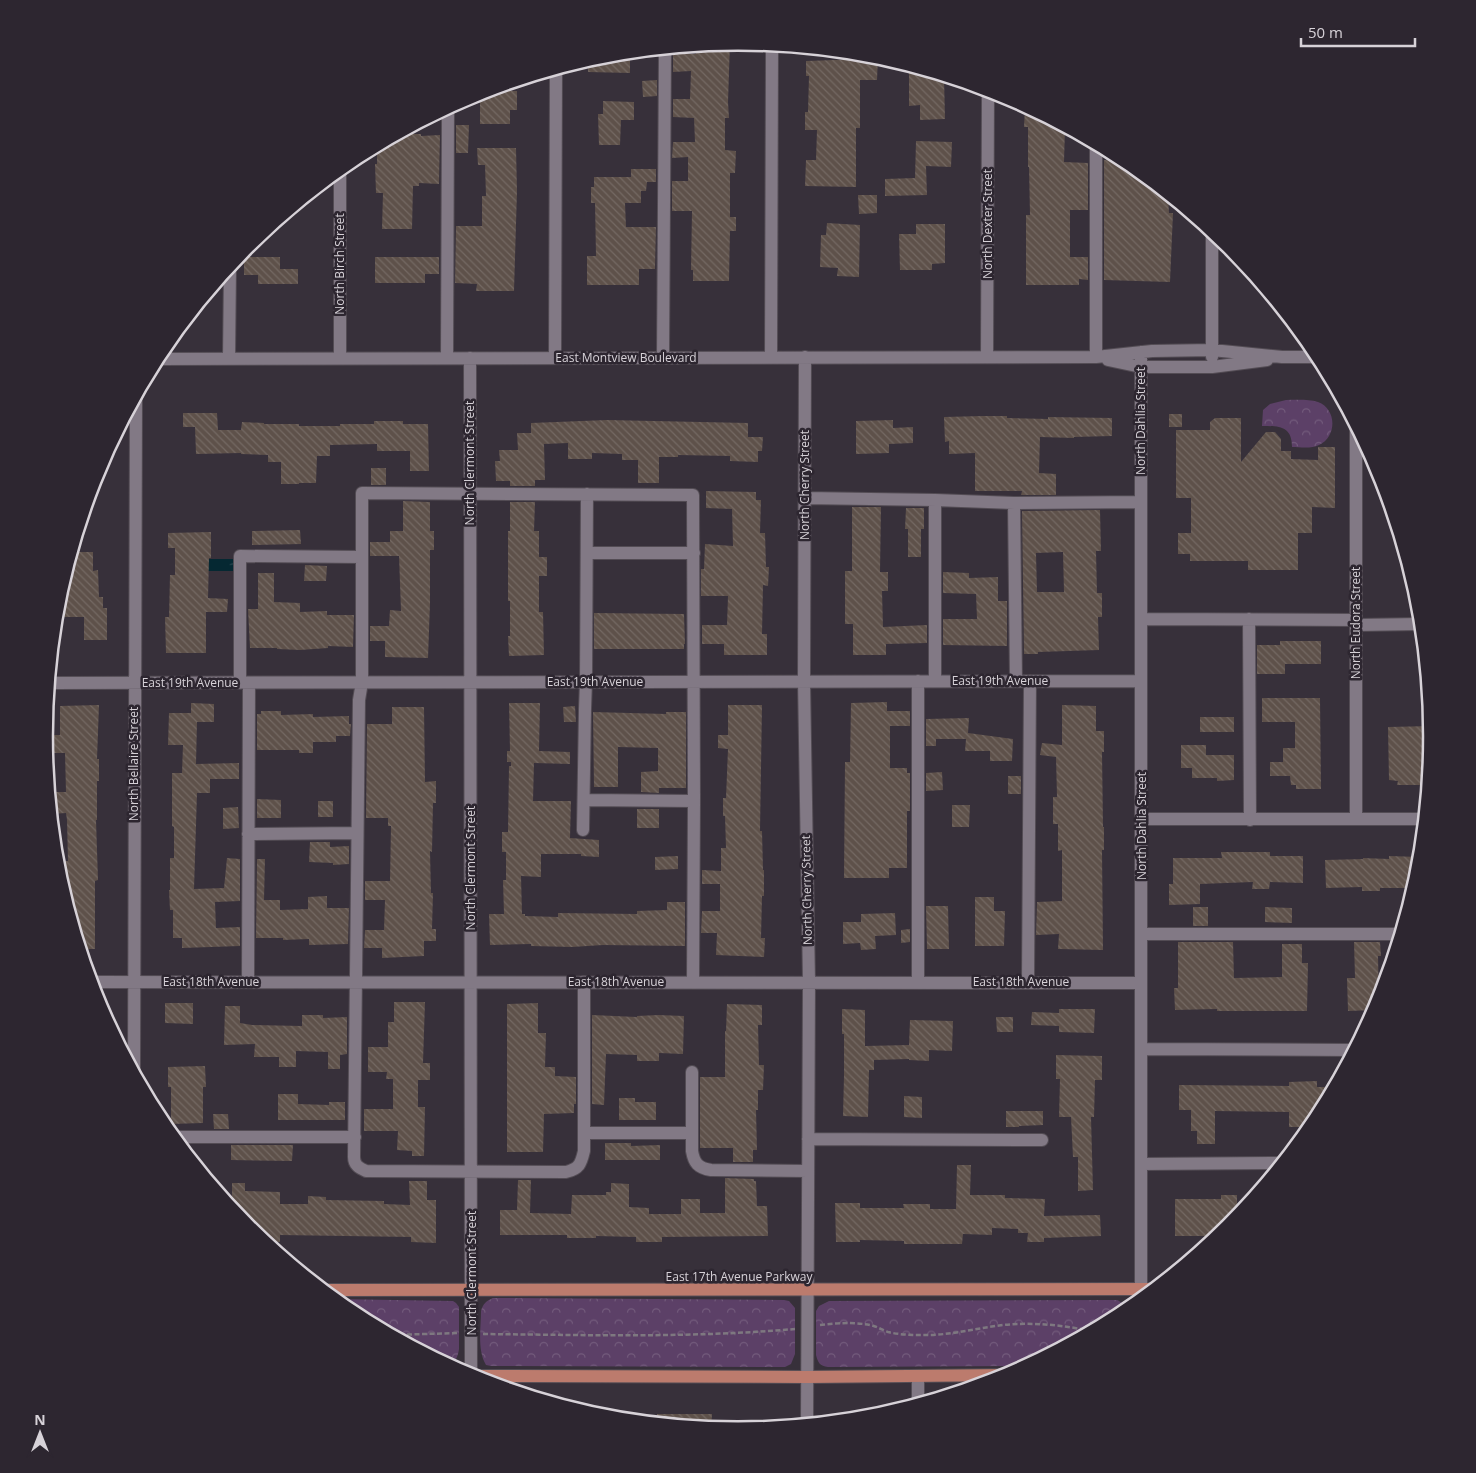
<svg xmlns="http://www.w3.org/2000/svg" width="1476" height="1473" font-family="'Open Sans',sans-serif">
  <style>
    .park { fill: url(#park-crowns) }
    .water { fill: url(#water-ripples) }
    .building { fill: url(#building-back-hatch); fill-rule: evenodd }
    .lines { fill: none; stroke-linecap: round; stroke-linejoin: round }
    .minor-casing { stroke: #534c54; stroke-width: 14 }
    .major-casing { stroke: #534c54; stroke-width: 14 }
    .path { stroke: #7e7880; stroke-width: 2.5; stroke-dasharray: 5 2.5; stroke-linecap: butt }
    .minor { stroke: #827985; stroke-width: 12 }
    .major { stroke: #bc7b6d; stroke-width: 12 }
    .labels { text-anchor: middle; stroke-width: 5; stroke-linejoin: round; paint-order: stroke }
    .street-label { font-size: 12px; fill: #d7d2d8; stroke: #2d2630 }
    .rim { fill: none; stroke: #d7d2d8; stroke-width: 2.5 }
  </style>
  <defs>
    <pattern id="park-crowns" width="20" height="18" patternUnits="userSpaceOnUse" patternTransform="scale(1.25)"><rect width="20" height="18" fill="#5c4067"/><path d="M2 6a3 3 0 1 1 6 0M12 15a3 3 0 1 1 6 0" fill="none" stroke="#735b7c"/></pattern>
    <pattern id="water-ripples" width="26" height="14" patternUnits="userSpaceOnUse" patternTransform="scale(1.25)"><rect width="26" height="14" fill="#052832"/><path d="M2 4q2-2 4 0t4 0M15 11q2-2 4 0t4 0" fill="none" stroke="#29464f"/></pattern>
    <pattern id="building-back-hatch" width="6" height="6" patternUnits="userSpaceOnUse" patternTransform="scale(1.25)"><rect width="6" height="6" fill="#5e514a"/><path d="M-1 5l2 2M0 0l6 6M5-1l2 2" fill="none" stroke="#746963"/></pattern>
  </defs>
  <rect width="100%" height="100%" fill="#37303a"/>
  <path class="park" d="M1286,400C1296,400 1308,399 1318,402C1337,409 1337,437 1319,445C1311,449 1300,447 1292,447C1292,426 1279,426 1262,426L1263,410L1270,404Z
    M493,1298L784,1300L789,1301L795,1308V1354L791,1364L785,1367L491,1366L486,1365C477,1350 481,1328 481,1311C483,1304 486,1301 493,1298Z
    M335,1299L453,1301L456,1303L459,1307V1349C458,1356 456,1362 449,1365L352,1313Z
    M1117,1300C1122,1302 1125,1306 1125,1312L1123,1314L1025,1366L828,1367C820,1366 818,1363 816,1355V1311L819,1306L829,1301Z"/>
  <path class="water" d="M205,559H234L233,571H205Z"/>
  <path class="building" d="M730,43L728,102L729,118H725V150L736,151L735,173H730V217H736V231H730L729,281H693V270H691L692,211H672V181H688V157L672,158L673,142H695L694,118L673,117V99H690L691,71L673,72V54H696V47Z
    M630,53V73L588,72V60L603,56Z
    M862,55L878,57L877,80H860V128H856V187L805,186L806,160H816L817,130H805V112H808L809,76H806V61L862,59Z
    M909,67L944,77L945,119L920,120V105L909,106Z
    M657,80V96L643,97L642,81Z
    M489,90L517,91V110H510V124H480V93Z
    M603,101L634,102V120H621L620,145H599L598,114H603Z
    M1025,107L1065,128L1064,162L1088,163V210H1070V257H1088V280L1079,279V285H1026V215H1030L1029,167H1028V127H1024Z
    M456,125H469L468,153H456Z
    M401,134H421V136L440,135L439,184L419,183V186H413L412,229H382L383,193H376L375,164H377V146Z
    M916,141L952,142L951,167L926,166L927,195L885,196V179L915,178Z
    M477,148H516L517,191L514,291H476L477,284L455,283L456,226H482V196H486L485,165H478Z
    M1104,160L1125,161L1168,196L1169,213H1173L1170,282L1104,280Z
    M631,169H656V182H647L646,191H641V203H625L626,227H656L655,269H639V285H587V256H596L595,203H591V187H594V177H631Z
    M858,195H877V213L859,214Z
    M827,223L860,225L859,277L837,276L838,268L820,267L821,235H826Z
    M916,224H945V263L932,264V270H900L899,234H916Z
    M244,257H280V269H298V284H258V275H244Z
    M375,257H439V274H425V283H375Z
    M183,413H217L218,430H241L242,422L264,423V424H299V426H340V424H374V421H403V424H428L429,471H410V451H377V444L330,445V456H317L316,483H299V484H281V462H268V455L241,454V453L196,454L195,427H183Z
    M1169,414H1182V427H1169Z
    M982,416H1007V418L1048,419V417L1112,418V436L1074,437V438L1040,437L1039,473L1056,474V495H1021L1022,491H975V453L949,454V441L945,442L944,417Z
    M1215,418H1241V462L1266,432H1275L1281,439V451H1291V459L1318,460V447H1335V508L1312,507V533H1298V570H1248V561H1190V554H1178V533H1191V498H1176V430H1210V422Z
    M607,420L748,423V437H763L762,451H758V462L730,461V456L678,455V457H659V483H638V460H622V454L592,453V459H568V443L544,444L545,480H535V486H510V481H496L495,461H500L499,450H518L517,433H531V423Z
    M893,420V428L913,427V443L889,444V453L856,454V421Z
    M371,468H386V485H371Z
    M706,491L756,492V500H761L760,533H765L766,567H769L768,586L763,585L762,634H767V655H724V644H702V625H727L728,596H701V569H704L705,544L733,546L732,509L706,508Z
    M403,501L430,502V531H434V550H430V604L428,658L385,657V641H370V626H389L390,610L401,611L399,556H370V542H390V531H403Z
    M510,502H535L534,531H539V557H547V576H539V612H543L544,655L509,656L508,636H510V601H508V531H510Z
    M852,507H881L880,572H888V591H882L883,627L927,625V643L886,644V655H853V624H845V571H852Z
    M906,508H924V529H921V557H908V529H905Z
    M1100,510L1101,551H1096L1097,593H1102V617H1098L1099,650L1038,652V654H1024L1022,511ZM1063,552L1064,592H1037L1036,553Z
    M300,530L301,544L252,545V531Z
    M211,532V558H209L208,598L228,599L227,612H206V653H166L165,617H169L170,575H175V548H168V533Z
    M72,552H93V571L98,570L99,597H103V608H107V640H84V617H56L57,601Z
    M305,565L327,566L326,581H304Z
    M943,572L969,573V578L998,577V601H1007V646L943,645V619H977L976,594L943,593Z
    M258,573H274V602L300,603V612L327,611V615H354L353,647L328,646V648L300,650L277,649V648H250L248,609H258Z
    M594,613L684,614L685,644H684V649H594Z
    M1280,641H1321V664H1285V674H1257V645H1280Z
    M1262,698H1320L1321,789H1296V785H1291L1290,776H1270V762H1283V748H1295V722H1262Z
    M887,702V711H910V726H890V768H907V773H910V811H907V868H889V878H844L845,762H850L851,703Z
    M191,703L214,704V722H197L196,764L239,763V779H210V793H197L194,889L224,888L227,858L240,859V901L215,902L216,928L240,927V946L182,948V938H173V910H170L169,890H170V858H174V827L172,826V773H182L183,745H168L169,713H191Z
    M509,703H540L539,751L570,752V764L534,763L533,801H571L570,838L599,840V857L581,856V854H541V877L521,876L522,914H525V916L558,917V913L637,914V911L667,910V902H685V946L603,945L572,947L531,946V944L490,945L489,914H504L503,880H506V852H502V832H508L509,766H511V762H507V751H510Z
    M99,705L97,759H99V781H97V820H96L98,880L95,881V949H81L57,872L56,862L68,861L67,820L66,813L52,814L50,792H66L65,753H51V735H60V706Z
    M728,705H762L760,831H762L763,870H764V896H762L761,938H765L764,957L716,955L717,933H701L702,911H720V884H702V870L721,871V848H726L725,816H723V798H726L728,749L718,748V735H728Z
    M1062,705L1096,706V731H1104V752H1102L1103,827H1104V850H1102L1103,950L1058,949L1059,934L1036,935L1037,902L1062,901V850L1058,851V824H1053V797H1057L1056,757L1040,755L1042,743L1062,745Z
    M575,706L576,722H564L563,707Z
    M392,707H424L425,782L436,781V803H433L432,852L430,851L431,893H433L432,929H436V941H424V956L382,958V948H364L365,930H384L385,900H365V881H390L391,826H388V818H366L367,724H392Z
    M261,711H281V715L313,714V717L349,716V724H351L350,736H336V742H313V753H299V750H257V714H261Z
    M593,712L666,714V712H686V788H659V793L641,792V772L658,771V748L618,747V787H594Z
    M1200,717H1234V732H1200Z
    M969,718L968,733L1013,739L1012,761H990V751H965L966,739H936V746H926V719Z
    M1431,726L1432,737L1427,785H1397L1398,781L1389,780L1388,727Z
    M1181,745H1206V755H1234V780L1217,781V778H1192V768H1181Z
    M942,772L943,790L926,791V773Z
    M1008,776H1021V794H1008Z
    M257,799L281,800V818H257Z
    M318,801H333V817H318Z
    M952,805H970L969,827H952Z
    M238,807L239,828L223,829V808Z
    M637,809H659V828H637Z
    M310,842H330V847L349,846V864L333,865V863L309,862Z
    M1221,852H1270V856H1303V883L1270,882L1269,889H1252L1253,882L1200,884V904L1169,905V884H1173V858H1222Z
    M678,856V869L655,870V857Z
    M1389,856L1420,857L1419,872L1414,888H1380V891H1362V887L1326,888L1325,860L1363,859V858L1389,859Z
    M257,859H265L264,900H280V910L308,909V897L327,896V908H349L348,944L309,945V939L283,940V938H256Z
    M975,897H994V911H1005L1004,946H975Z
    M926,906H948L949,949H927Z
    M1193,907H1208V926H1193Z
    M1265,907L1292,908V923L1265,922Z
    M895,913L896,935L875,936L876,949L861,950L860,943L843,944V922H861V914Z
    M910,929V942L901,943V930Z
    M1178,942H1233L1234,978L1282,977V944H1302V963H1308L1307,1011H1217V1009L1175,1010L1174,988H1178Z
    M1354,942H1380L1381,956H1378L1379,1002L1375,1010L1348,1011L1347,978H1355Z
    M394,1002H425L423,1063H430V1080H418V1107H425L424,1156H412V1151L397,1150L398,1131H364V1109H393V1079H386L387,1072H368V1047H388V1022H394Z
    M165,1003H193V1024L165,1023Z
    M538,1003V1033H546L545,1067H555V1076L576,1077V1104H574V1113L544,1114L543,1152H507V1004Z
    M727,1004L762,1005V1025H758L759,1065H764L763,1090H758V1110H756L757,1150H753V1162H733V1148H700V1077H725V1031H726Z
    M225,1006H240V1023L252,1025L302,1026V1015H323V1018L347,1017V1054L340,1055V1069H328V1052L296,1051V1067H279V1057H254L255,1044L224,1045Z
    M842,1009L865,1010V1046L909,1045L910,1020L953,1021L952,1051L929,1050V1061L909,1060V1059L874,1060V1070H869L868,1117L843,1116L844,1076V1034H842Z
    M1059,1009H1095L1094,1033L1059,1032V1026L1031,1025L1032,1012L1059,1013Z
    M592,1015L637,1017V1016L658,1015L684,1016L683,1054L659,1053V1061H637V1055L606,1054L604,1105L592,1104Z
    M996,1017H1013V1032H997Z
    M1056,1055L1102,1056V1080H1095L1094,1117H1091L1093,1190L1078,1191V1157H1073L1071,1117H1059L1060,1079H1056Z
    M205,1066L206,1087H203V1123L171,1124V1087H168V1067Z
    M1317,1081V1087H1334L1311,1127H1289V1112L1215,1111V1144H1197V1131H1191V1110H1179V1085L1289,1086V1082Z
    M278,1094H298V1104L329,1105V1102H345V1120H278Z
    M904,1096L922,1097V1118L904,1117Z
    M619,1098H635V1102H656V1120H619Z
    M1006,1111H1043V1125L1019,1126V1127H1006Z
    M213,1114H228L229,1129H214Z
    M605,1143H631V1146L660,1145V1160H605Z
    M231,1145H293L292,1161L231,1160Z
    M957,1165H971L970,1195H1005V1198L1045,1199L1044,1216L1100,1215L1101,1236L1044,1238V1242H1027L1028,1233H1018V1229L992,1228V1235L963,1234L962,1244H904V1241L860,1240V1242H836L835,1203H860V1208H904L903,1204H930V1209H956Z
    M725,1178L754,1179V1181H756L757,1206H767L768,1236L662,1237V1242H636V1237L596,1236V1238H567V1235H500V1210H517L518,1180H531L530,1213L571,1214L572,1195H606V1192H611V1183L629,1184V1207L649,1208V1214H681V1199H700V1213H725Z
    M409,1181H427V1200H436V1243L411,1242V1237L280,1235V1242H266L247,1227L225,1200H232V1183H245V1191L280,1192V1204H308V1196L326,1197V1200L384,1201V1204L410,1205Z
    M1221,1195H1237V1204H1248L1229,1227L1218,1236H1175V1199H1221Z
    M657,1414H712L711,1428L657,1423Z"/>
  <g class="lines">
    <defs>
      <path id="minor" d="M1096,145V357
        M1212,232V357
        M771,357L772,46
        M805,357L804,681L809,982L807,1424
        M987,357L988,91
        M340,358V169
        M447,358L448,108
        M470,358L471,1377
        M555,358L556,70
        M663,358L665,50
        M157,359L1096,357L1152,351L1212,350L1282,357H1318
        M229,359L230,267
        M1108,360L1141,367H1212L1267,360
        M1356,427V819
        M805,498L935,500L1014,503L1141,502
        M935,500V681
        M1014,503L1016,681
        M587,553H694
        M1141,619L1356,620
        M1249,619L1250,820
        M1356,625L1421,624
        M918,681V982
        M49,683L1141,681
        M240,683V556L362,557
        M584,800L694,801
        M1142,819H1424
        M583,830L585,709L586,681L587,494
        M248,834L357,833
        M1142,934H1400
        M91,982L1141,983
        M248,982L249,683
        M584,982V1151C581,1164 579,1169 566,1172L366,1171C359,1168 354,1165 354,1157L359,700L362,682V493L693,495L694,801L693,982
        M1028,982L1030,681
        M1141,1049L1354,1050
        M134,1071L136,398
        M692,1072V1151C694,1163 698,1168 711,1170L808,1171
        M584,1133H692
        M173,1137H355
        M808,1139L1042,1140
        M1141,1164L1281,1163
        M1141,1299V352
        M918,1404V1376"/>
      <path id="major" d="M324,1290L1154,1289
        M469,1376L807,1377L1008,1375"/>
    </defs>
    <use href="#minor" class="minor-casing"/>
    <use href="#major" class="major-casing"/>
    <path class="path" d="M820,1325C837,1323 854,1322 870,1325C876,1326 882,1330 888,1332C900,1335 914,1335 927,1335C952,1335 977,1328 1003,1325C1032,1322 1062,1325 1091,1331
      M483,1334C587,1335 692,1338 795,1329
      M392,1335L458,1333"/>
    <use href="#minor" class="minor"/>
    <use href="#major" class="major"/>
  </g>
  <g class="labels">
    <g class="street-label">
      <text transform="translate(988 224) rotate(-90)" y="4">North Dexter Street</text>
      <text transform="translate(340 264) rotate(-90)" y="4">North Birch Street</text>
      <text x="626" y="362">East Montview Boulevard</text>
      <text transform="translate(1141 421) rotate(-90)" y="4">North Dahlia Street</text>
      <text transform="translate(470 463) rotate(-90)" y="4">North Clermont Street</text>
      <text transform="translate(805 485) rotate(-90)" y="4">North Cherry Street</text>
      <text transform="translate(1356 623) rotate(-90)" y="4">North Eudora Street</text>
      <text x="1000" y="685">East 19th Avenue</text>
      <text x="595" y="686">East 19th Avenue</text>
      <text x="190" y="687">East 19th Avenue</text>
      <text transform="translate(134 764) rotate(-90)" y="4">North Bellaire Street</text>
      <text transform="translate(1142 826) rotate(-90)" y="4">North Dahlia Street</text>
      <text transform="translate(471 868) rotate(-90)" y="4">North Clermont Street</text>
      <text transform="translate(807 890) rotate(-91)" y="4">North Cherry Street</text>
      <text x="211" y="986">East 18th Avenue</text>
      <text x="616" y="986">East 18th Avenue</text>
      <text x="1021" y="986">East 18th Avenue</text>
      <text transform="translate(472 1273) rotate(-90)" y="4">North Clermont Street</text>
      <text x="739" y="1281">East 17th Avenue Parkway</text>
    </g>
  </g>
  <path d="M0 0H1476V1473H0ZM53 736a685 685 0 1 1 1370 0a685 685 0 1 1-1370 0Z" fill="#2d2630" fill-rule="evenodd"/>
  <path class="rim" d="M53 736a685 685 0 1 1 1370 0a685 685 0 1 1-1370 0Z"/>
  <g transform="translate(40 1433)" stroke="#2d2630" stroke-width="4" paint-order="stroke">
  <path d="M0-4L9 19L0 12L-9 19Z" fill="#d7d2d8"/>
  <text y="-8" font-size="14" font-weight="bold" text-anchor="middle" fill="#d7d2d8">N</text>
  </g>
  <path d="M1301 38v8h114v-8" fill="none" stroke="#d7d2d8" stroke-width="2.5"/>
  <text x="1308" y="38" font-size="15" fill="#d7d2d8" stroke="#2d2630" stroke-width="4" paint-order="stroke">50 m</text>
</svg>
